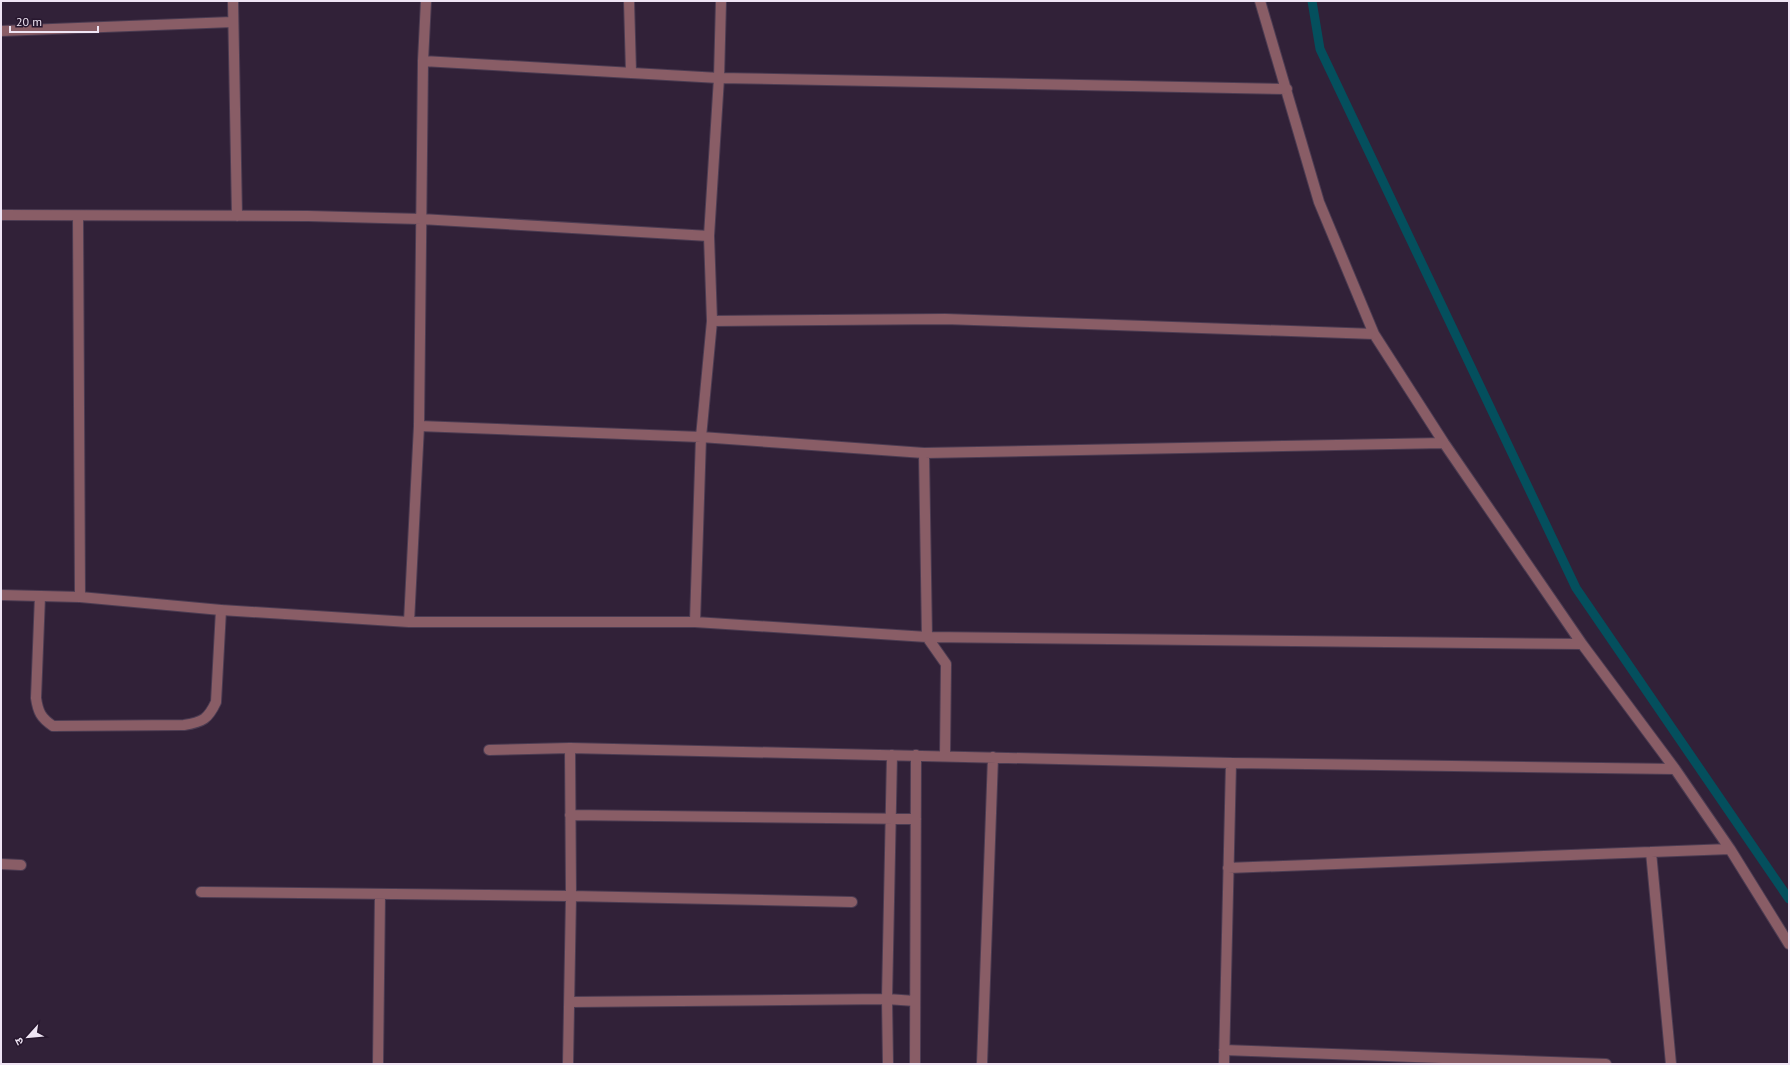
<svg xmlns="http://www.w3.org/2000/svg" width="1790" height="1065" font-family="'PT Sans','Noto Sans Devanagari',sans-serif">
  <style>
    .lines { fill: none; stroke-linecap: round; stroke-linejoin: round }
    .stream { stroke: #044f5d; stroke-width: 9 }
    .lane-casing { stroke: #4c3c52; stroke-width: 12 }
    .street-casing { stroke: #4c3c52; stroke-width: 12 }
    .lane { stroke: #895d66; stroke-width: 10 }
    .street { stroke: #895d66; stroke-width: 10 }
  </style>
  <rect width="100%" height="100%" fill="#312138"/>
  <g class="lines">
    <path class="stream" d="M1312,1L1320,49L1576,588L1789,899"/>
    <defs>
      <path id="lane" d="M40,596L36,698C38,712 41,718 53,726L184,725C203,722 208,719 216,702L221,610"/>
      <path id="street" d="M233,1L237,216
        M426,1L423,61L419,426L409,622H695L927,637L1582,644
        M629,1L631,72
        M1260,1L1319,202L1374,334L1444,443L1582,644L1675,769L1730,849L1789,944
        M1,31L232,22
        M423,61L719,78L1287,89
        M1,215L308,216L421,219L709,236
        M78,216L80,597
        M712,321L945,319L1374,334
        M419,426L701,437L924,453L1444,443
        M924,453L927,637L946,664L945,756
        M1,595L80,597L221,610L409,622
        M695,622L701,437L712,321L709,236L719,78L721,1
        M489,750L570,748L1231,763L1675,769
        M570,815L916,819
        M1,864L21,865
        M1228,868L1651,852
        M201,892L571,896L852,902
        M570,1002L887,999L915,1001
        M1224,1050L1606,1064
        M378,1064L380,894
        M568,1064L571,896L570,748
        M888,1064L887,999L892,755
        M915,1064L916,755
        M982,1064L993,757
        M1224,1064L1231,763
        M1671,1064L1651,852L1730,849"/>
    </defs>
    <use href="#lane" class="lane-casing"/>
    <use href="#street" class="street-casing"/>
    <use href="#lane" class="lane"/>
    <use href="#street" class="street"/>
  </g>
  <rect width="1790" height="1065" fill="none" stroke="#efe5f4" stroke-width="4"/>
  <g transform="translate(28 1037) rotate(243)" stroke="#27172e" stroke-width="3" paint-order="stroke">
  <path d="M0-3L7 15L0 10L-7 15Z" fill="#efe5f4"/>
  <text y="-6" font-size="11" font-weight="bold" text-anchor="middle" fill="#efe5f4">उ</text>
  </g>
  <path d="M10 26v6h88v-6" fill="none" stroke="#efe5f4" stroke-width="2"/>
  <text x="16" y="26" font-size="12" fill="#efe5f4" stroke="#27172e" stroke-width="3" paint-order="stroke">20 m</text>
</svg>
